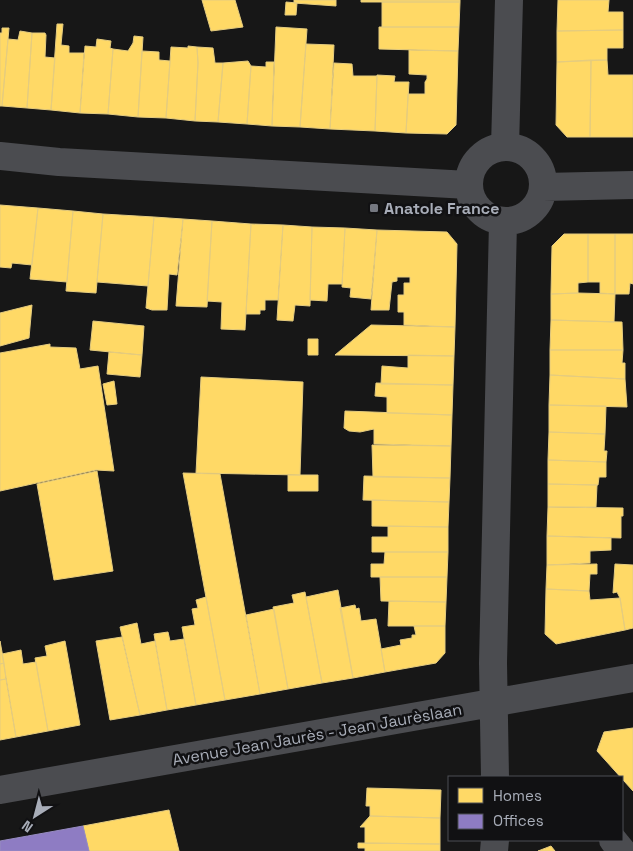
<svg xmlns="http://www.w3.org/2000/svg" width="633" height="851" font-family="'Space Grotesk',sans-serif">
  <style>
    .homes { fill: #ffd966; stroke: #e5cc7f }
    .offices { fill: #8e7cc3; stroke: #968bc0 }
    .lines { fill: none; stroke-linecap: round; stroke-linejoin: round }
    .street { stroke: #4b4c50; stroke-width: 28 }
    .poi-dot { fill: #757880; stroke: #111113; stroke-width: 2 }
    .labels { text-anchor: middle; stroke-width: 5; stroke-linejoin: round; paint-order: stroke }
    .poi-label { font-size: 16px; font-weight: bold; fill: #a8adb8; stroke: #111113; text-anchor: start }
    .street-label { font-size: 16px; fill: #a8adb8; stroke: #111113 }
  </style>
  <rect width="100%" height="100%" fill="#171717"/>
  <path class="homes" d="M202,0H235L243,27L211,31Z
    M294,0H336V6L294,3Z
    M361,0H460V2H361Z
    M558,0H609L608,12H623V30L557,31Z
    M286,2L297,3L296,15H285Z
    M382,2H460L459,27H382Z
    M57,24H63L61,45L69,46V53H84L80,113L51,110Z
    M276,27L307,29L300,127L272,126Z
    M379,27H459L458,51L379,49Z
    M2,28H9L2,106H0V33H2Z
    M623,30V48H607V60L557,62V31Z
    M20,31L32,33L27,108L2,106L8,39L18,40Z
    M32,33H45L46,35L45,57L55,58L51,110L27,108Z
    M134,36L143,37L138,117L108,114L113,49L128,51L133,43Z
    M97,39L111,41L110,48L113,49L108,114L80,113L85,46L96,47Z
    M306,44L334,45L330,129L300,127Z
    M188,46L197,47L198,63L195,121L166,118L171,47L188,48Z
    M197,47L213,48L215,63H223L218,122L195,121L198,63Z
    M409,50L458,51L456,125L447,134L406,133L408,94H425V82L427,79V75L409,74Z
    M142,51L159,52V60L170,61L166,118L138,117Z
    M591,60H607L608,75H633V137H590Z
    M591,60L590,137H567L556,125L557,62Z
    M248,61L251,66L247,124L218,122L223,63Z
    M266,62H274L272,126L247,124L251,66L266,67Z
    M334,63L352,64L353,76H377L375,131L330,129Z
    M377,75L395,76L394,82H409L406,133L375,131Z
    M0,205L38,208L32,265L12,263L11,268L0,267Z
    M38,208L73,211L67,282L30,279Z
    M73,211L103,214L96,293L66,291Z
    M103,214L154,217L148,286L97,282Z
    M154,217L183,219L177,275L169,274L167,310H152L146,308Z
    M183,219L212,221L207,307L176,306Z
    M212,221L251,224L245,330L221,329L222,302L207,301Z
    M251,224L283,225L278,300H265V310H260V314H246Z
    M283,225L312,227L310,306L295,305L293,321L277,320Z
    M312,227L345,228L342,284H328L327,301L310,300Z
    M345,228L377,230L371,299L350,297L351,288L342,287Z
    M377,230L447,232L457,244L455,327L404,325V312H398V295H404V283H410V277H397V281L392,282L389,310H371Z
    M564,234H588V282L578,283V293L551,294L552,246Z
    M588,234H615V294L600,293V282H588Z
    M615,234H633V284L630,283L629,294H615Z
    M578,293L615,294L614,322L551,320V294Z
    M32,305L29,338L0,346V313Z
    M551,320L622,322L623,350H550Z
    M93,321L144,326L142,355L90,350Z
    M371,325L455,327L454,356L335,355Z
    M308,339H318V355H308Z
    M50,344V347L76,348L80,369L98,366L114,471L96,470L0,491V353Z
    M550,350H623L622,363H625V379L550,375Z
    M109,352L142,355L140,377L107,374Z
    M408,355L454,356L453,385L381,384L382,366L408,368Z
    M550,375L625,379L627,407L549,405Z
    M201,377L303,382L300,475L196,473Z
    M114,381L117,404L107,405L103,384Z
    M376,383L453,385L452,415L387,413V397L375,396Z
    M549,405L606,406L605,434L549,432Z
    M345,411L452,415L451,446L374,444V429L360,432L349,431L344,428Z
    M549,432L605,434L604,451H607L606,462L548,460Z
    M372,445L451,446L450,478L373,477Z
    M548,460L606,462V477H599L598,485L548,484Z
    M97,471L113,571L54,580L37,484Z
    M183,473L220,474L260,694L225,700Z
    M288,475H318V491H288Z
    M364,476L450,478L449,502L363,500Z
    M548,484L597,485L596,507H548Z
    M372,500L449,502L448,527L372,526Z
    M548,507L623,508V516H621V538L547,536Z
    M388,526L448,527V552H372V537H388Z
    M547,536L611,538V550L590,551V563L547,565Z
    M385,552H448L447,577H371V564H384Z
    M597,564V574H590L589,591L546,589L547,565Z
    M615,564L633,565V628L625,630L620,598L617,592L613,593Z
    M380,577H447L446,602L381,601Z
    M546,589L589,591L590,600L620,598L625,630L556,644L545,634Z
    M338,590L353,678L322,683L306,597Z
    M305,592L322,683L288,689L273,607L294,603L292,595Z
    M206,597L225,700L196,705L182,627L195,625L192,609L198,608L196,600Z
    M389,601L446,602L445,626H388Z
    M355,605L356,609L359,608L361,621L376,619L385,672L353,678L340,608Z
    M274,609L288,689L260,694L246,615Z
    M137,623L141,644L155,641L167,710L140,715L120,627Z
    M414,626H445V653L436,663L385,672L381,649L401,645L400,640L412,638V635H416Z
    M168,632L170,641L184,639L196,705L167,710L154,634Z
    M122,637L140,715L110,720L96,641Z
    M0,641L4,663L0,664Z
    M65,641L80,725L48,731L35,658L47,656L45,646Z
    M21,650L23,664L36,662L48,731L16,737L2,654Z
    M4,663L6,679L0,680V664Z
    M6,679L16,737L0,740V680Z
    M633,728V791L597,751L604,732Z
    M367,788L441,790L440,818L370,816V806H366Z
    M169,810L179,851H89L83,826Z
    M370,816L440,818V844L365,843V827H360Z
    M358,843L440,844V851H365V848H358Z
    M551,846L555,851H538Z"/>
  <path class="offices" d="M83,826L89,851H0V841Z"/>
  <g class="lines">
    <path class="street" d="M469 184a37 37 0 1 1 74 0a37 37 0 1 1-74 0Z
      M505,147L509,0
      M0,156L59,162L468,185
      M543,187L633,185
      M495,777L493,663L503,222
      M0,790L633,678
      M613,840L622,851
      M494,851L495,840"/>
  </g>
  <rect class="poi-dot" x="369" y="203" width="10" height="10" rx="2.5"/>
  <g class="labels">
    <g class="poi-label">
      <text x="384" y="214">Anatole France</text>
    </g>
    <g class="street-label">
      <text transform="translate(317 734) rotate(-10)" y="6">Avenue Jean Jaurès - Jean Jaurèslaan</text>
    </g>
  </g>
  <rect x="448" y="776" width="175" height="65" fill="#111113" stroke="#4d4f55"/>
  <rect x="458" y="788" width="25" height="15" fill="#ffd966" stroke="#4d4f55"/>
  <text x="493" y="801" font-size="15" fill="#a8adb8">Homes</text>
  <rect x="458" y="814" width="25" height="15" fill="#8e7cc3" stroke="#4d4f55"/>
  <text x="493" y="826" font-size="15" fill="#a8adb8">Offices</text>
  <g transform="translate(35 816) rotate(216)" stroke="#111113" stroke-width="4" paint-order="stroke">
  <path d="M0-4L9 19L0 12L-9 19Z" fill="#a8adb8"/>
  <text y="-8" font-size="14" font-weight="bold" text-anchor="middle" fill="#a8adb8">N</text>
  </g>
</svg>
